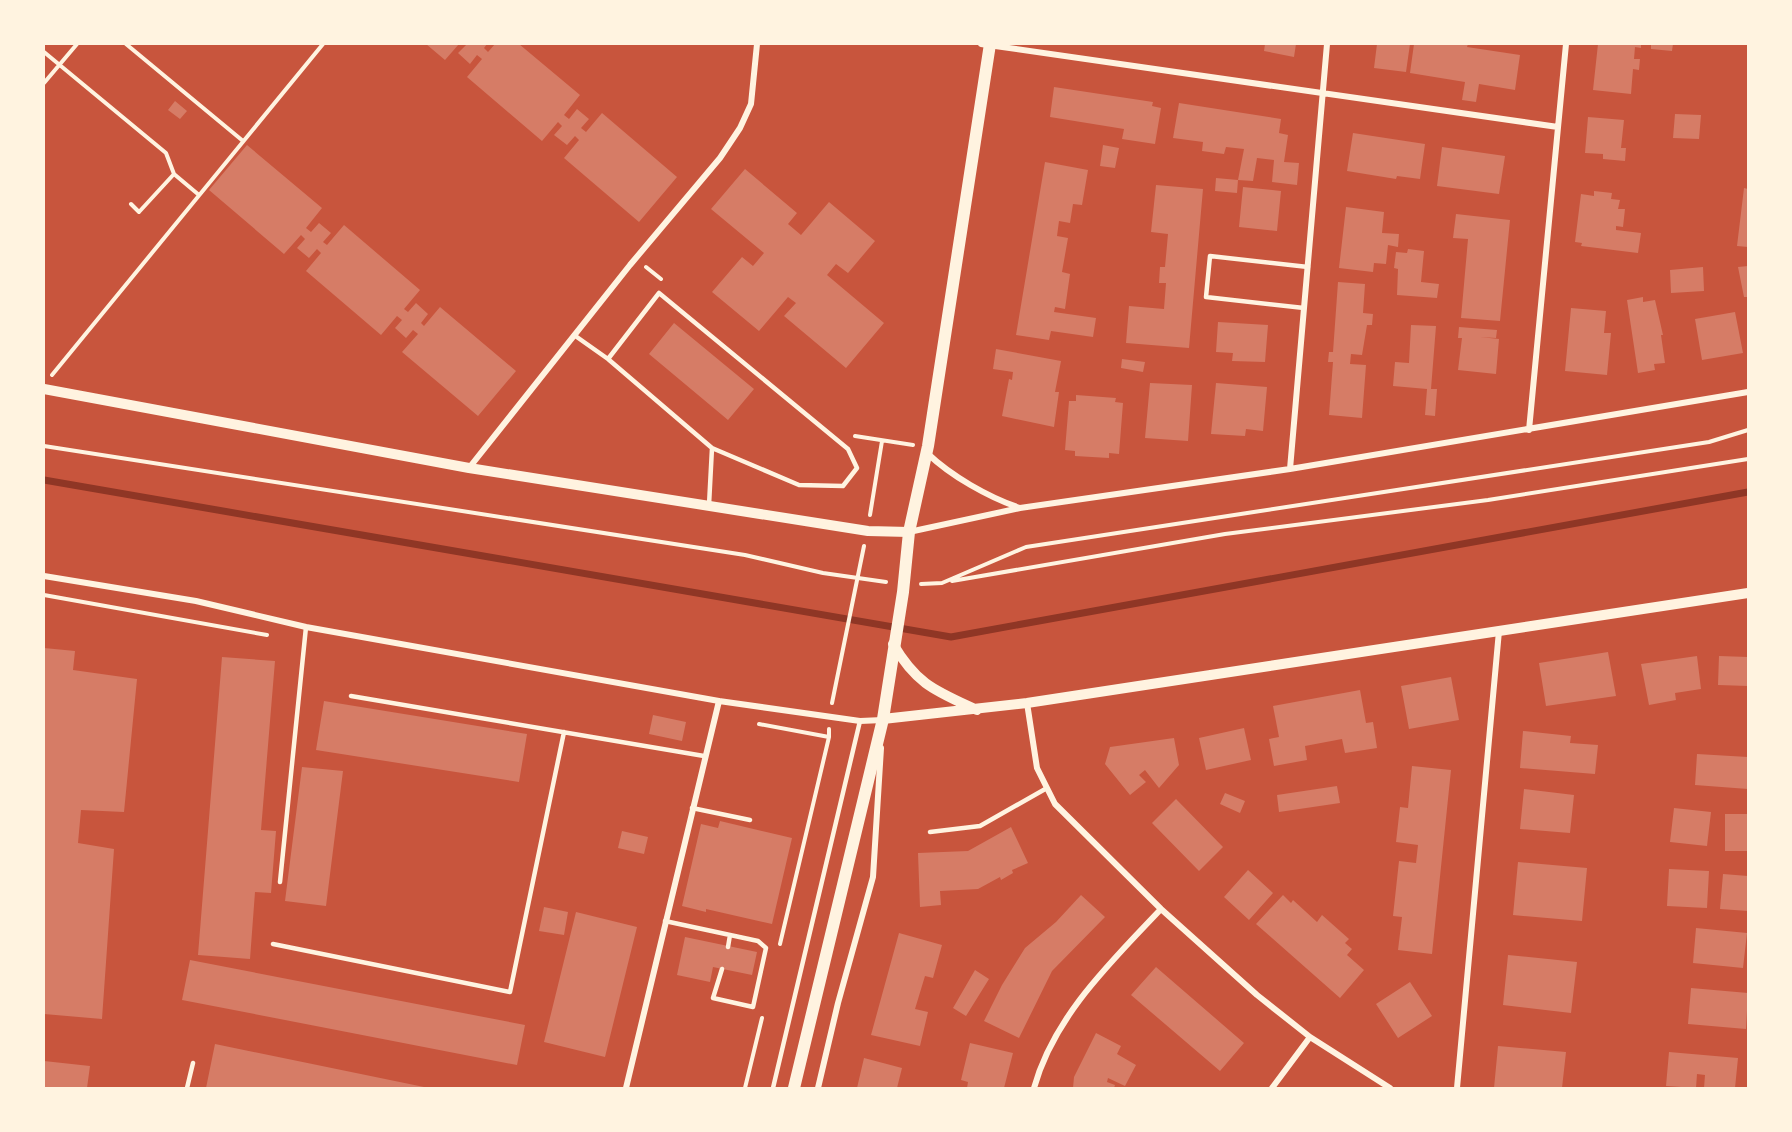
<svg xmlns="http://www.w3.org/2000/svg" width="1792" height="1132" font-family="Montserrat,sans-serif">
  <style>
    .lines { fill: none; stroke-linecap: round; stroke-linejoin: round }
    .stream { stroke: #8f3625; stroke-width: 7 }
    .building { fill: #d67c66 }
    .path { stroke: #fff3e0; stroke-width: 4 }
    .service { stroke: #fff3e0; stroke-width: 4.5 }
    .minor { stroke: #fff3e0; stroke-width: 6 }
    .tertiary { stroke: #fff3e0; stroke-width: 10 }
    .secondary { stroke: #fff3e0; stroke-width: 12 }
  </style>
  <rect width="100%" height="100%" fill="#c8553d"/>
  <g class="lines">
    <path class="stream" d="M44,480L951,637L1748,492"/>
  </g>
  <path class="building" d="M426,44H459L445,60Z
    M467,44H487L484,48L488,52L495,44H519L580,95L564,115L569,119L577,109L589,119L581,128L586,132L602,113L677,177L639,222L564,158L579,140L575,136L567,145L554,135L562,126L558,122L542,141L467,77L482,59L477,55L470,64L458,53Z
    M1265,44H1296L1294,57L1264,51Z
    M1377,44H1410L1406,72L1374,68Z
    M1414,44H1468L1467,47L1520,55L1515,90L1479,84L1476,102L1462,100L1465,82L1410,73Z
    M1598,44H1641V48L1635,47L1634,59H1640L1639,70L1633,69L1631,94L1593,90Z
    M1651,44H1673L1672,51L1651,49Z
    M1054,87L1153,102L1152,106L1161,108L1155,144L1122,139L1124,129L1050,117Z
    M175,101L187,111L180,119L168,110Z
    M1179,103L1281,119L1279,133L1288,135L1284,162L1299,163L1297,185L1272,182L1274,160L1257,158L1253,181L1238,180L1237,193L1215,191L1216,178L1238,180L1244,149L1226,147L1224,154L1202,151L1203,142L1173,138Z
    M1675,114L1701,115L1699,139L1673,138Z
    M1588,117L1624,120L1621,148H1626L1625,161L1603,159V154L1585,153Z
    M1353,133L1425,144L1420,179L1397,176L1396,179L1347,171Z
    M247,145L322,208L306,228L311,232L319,223L331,233L323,242L327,245L344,225L420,290L404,309L408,312L416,303L428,314L421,323L424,326L440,307L516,371L478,416L402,352L418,334L413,330L406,338L395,328L402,320L397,316L381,335L306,271L321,253L317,249L309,258L297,248L305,239L301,235L284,254L209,190Z
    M1103,145L1119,148L1115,168L1100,166Z
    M1442,147L1505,156L1499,194L1437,186Z
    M1045,162L1088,170L1082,205L1073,204L1070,223L1059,221L1057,236L1068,238L1062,272L1070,274L1065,309L1055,307L1054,312L1096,318L1093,337L1051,331L1049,340L1016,335Z
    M745,169L797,213L788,224L801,235L829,202L875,241L848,273L836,264L827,275L884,323L846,368L784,316L796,303L788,297L759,331L712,292L742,257L753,266L764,253L711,209Z
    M1156,185L1203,189L1189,348L1126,343L1129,306L1164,309L1166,283H1159L1160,267H1165L1168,234L1151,232Z
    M1243,187L1281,191L1277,231L1239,227Z
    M1744,188L1748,189V247L1737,246Z
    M1594,191L1612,193L1611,199L1620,200L1618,209H1625L1623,227L1616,226V230L1641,233L1638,253L1581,246L1582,243L1575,242L1581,194L1594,196Z
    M1346,207L1384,212L1382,233L1399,234L1398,247L1388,245L1386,264L1374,263L1373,272L1339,268Z
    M1456,214L1510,220L1500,321L1461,318L1468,239L1453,238Z
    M1408,249L1424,251L1421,282L1439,284L1437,298L1397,295L1398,269L1394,268L1396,252L1407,253Z
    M1748,266V297H1744L1738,267Z
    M1703,267L1704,291L1671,293L1670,270Z
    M1338,282L1365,284L1363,313L1373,314L1372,325H1367L1362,355L1351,354L1350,364L1366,365L1362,418L1329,415L1333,362H1328L1329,352H1333Z
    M1643,297V302L1655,300L1663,335H1661L1665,363L1654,364L1655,370L1638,373L1627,300Z
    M1571,308L1606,311L1604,333H1611L1607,375L1565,371Z
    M1735,312L1743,353L1702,360L1695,319Z
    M1218,322L1268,325L1265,362L1232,361L1233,353L1216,352Z
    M674,323L754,389L728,420L649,354Z
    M1411,325L1436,326L1431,389H1437L1435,416L1425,415L1427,389L1393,386L1395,362L1409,363Z
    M1459,327L1497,330L1496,338L1480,337L1499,339L1496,374L1458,370L1462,338H1458Z
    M996,349L1061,361L1055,392H1059L1054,427L1002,416L1009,379L1012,380L1013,372L993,369Z
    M1122,359L1145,362L1143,372L1121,368Z
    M1150,383L1192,385L1188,441L1145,438Z
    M1216,383L1267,387L1263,431L1246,429L1245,436L1211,434Z
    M1076,395L1116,398L1115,402L1123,403L1119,454L1109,453V458L1075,456V451L1065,450L1069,401H1076Z
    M44,648L75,651L73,670L137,679L124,812L81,810L78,843L114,849L102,1019L44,1014Z
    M1608,652L1616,696L1546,706L1539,663Z
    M1697,656L1701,689L1675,693L1676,700L1649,705L1641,664Z
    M1719,656L1748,657V686L1718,685Z
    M222,657L275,661L261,830L276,831L271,893L255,892L250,959L198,955Z
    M1451,677L1459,720L1409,729L1401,686Z
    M1360,690L1366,723L1373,722L1377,748L1345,753L1342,739L1305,746L1307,760L1274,766L1269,739L1279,737L1273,706Z
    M324,701L527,734L519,782L316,750Z
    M653,715L686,722L682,741L649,734Z
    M1244,728L1251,760L1206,770L1199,738Z
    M1523,731L1571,736L1570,743L1598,745L1595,774L1520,768Z
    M1174,738L1179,765L1159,788L1145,770L1139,775L1146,782L1130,795L1105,764L1110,747Z
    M1697,754L1748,757V789L1695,785Z
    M1412,766L1451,770L1432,954L1398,950L1402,917L1393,916L1399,861L1416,863L1418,845L1396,842L1400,807L1408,808Z
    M302,767L343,771L326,906L285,901Z
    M1337,786L1340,803L1279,812L1277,795Z
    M1524,789L1574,795L1570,833L1520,829Z
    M1225,793L1245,801L1240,813L1220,804Z
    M1176,799L1223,847L1199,871L1152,823Z
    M1674,808L1711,812L1707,846L1670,842Z
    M1725,814H1748V851H1725Z
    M720,821L792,838L772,924L706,909V912L682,906L701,824L718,828Z
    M1011,827L1028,863L1012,870L1013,873L1001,880L1000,877L978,889L940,891L941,905L920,907L918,853L968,851Z
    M622,831L648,837L644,854L618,848Z
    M1518,862L1587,868L1582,921L1513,915Z
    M1669,869L1709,871L1707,908L1667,906Z
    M1248,870L1273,893L1249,920L1224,897Z
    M1723,874L1748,876V911L1720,909Z
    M1081,895L1105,917L1052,971L1019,1038L984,1021L1002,985L1025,948L1056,922Z
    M1283,895L1291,903L1293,900L1317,922L1322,915L1349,939L1345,943L1352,949L1347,955L1364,970L1340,998L1256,924Z
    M544,907L568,912L564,935L539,931Z
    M576,912L637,927L605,1057L544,1042Z
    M1696,928L1747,933L1743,968L1693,963Z
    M899,933L942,945L933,978L925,976L915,1009L928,1012L920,1046L871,1035Z
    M685,937L757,952L752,975L713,967L710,982L677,975Z
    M1508,955L1577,962L1571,1013L1503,1005Z
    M190,960L525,1025L517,1065L182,1000Z
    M1156,967L1244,1043L1220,1071L1131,995Z
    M975,970L989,979L966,1016L953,1008Z
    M1410,982L1432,1016L1398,1038L1376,1004Z
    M1691,988L1748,993L1746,1029L1688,1024Z
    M1096,1033L1121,1046L1117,1054L1136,1065L1125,1086L1108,1078L1107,1082L1115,1085L1114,1088H1073L1074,1077Z
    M970,1043L1013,1053L1004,1088H967L968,1082L961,1080Z
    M215,1044L424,1087V1088H206Z
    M1498,1046L1566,1052L1562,1088H1494Z
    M1669,1052L1738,1058L1735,1088H1704L1705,1075L1697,1074L1696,1088L1666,1086Z
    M864,1058L902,1068L897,1088H857Z
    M44,1061L90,1066L87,1088H44Z"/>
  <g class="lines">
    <path class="path" d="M126,44L243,141
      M44,52L166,153L174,174L199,195
      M44,83L77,44
      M131,204L139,212L174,174
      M646,267L661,279
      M52,375L323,44
      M855,436L913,445
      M44,446L745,555L823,573L886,582
      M870,515L882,441
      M952,581L1225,534L1488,500L1748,459
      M921,584L942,583L1026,547L1709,442L1748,430
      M44,595L267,635
      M832,703L864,546
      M759,724L829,737V729
      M780,944L829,737
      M745,1088L762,1018"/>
    <path class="service" d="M1304,308L1206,297L1210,256L1308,267
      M574,335L608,359L712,448L799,485L843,486L857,468L848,449L659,293L608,359
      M709,505L712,448
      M351,696L704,756
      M692,808L750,820
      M930,832L980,826L1047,788
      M280,882L306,627
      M665,921L758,941L766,948L753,1007L713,998L722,969
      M273,944L510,992L564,732
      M728,947L730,935
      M187,1088L193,1063
      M773,1088L860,721"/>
    <path class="minor" d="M981,44L1558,127
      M1529,430L1566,44
      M927,453C951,476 988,497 1020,508
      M469,468L630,265L720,158L740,128L751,104L757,44
      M1290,469L1327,44
      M909,532L1020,508L1290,469L1748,392
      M44,576L196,601L306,627L719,701L860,721L883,720
      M1027,703L1037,768L1055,804L1161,909L1257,995L1310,1037L1390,1088
      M626,1088L719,701
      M818,1088L838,1003L873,877L881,748
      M1034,1088C1054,1016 1111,962 1161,909
      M1272,1088L1310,1037
      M1457,1088L1499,631"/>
    <path class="tertiary" d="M44,389L469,468L868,531L909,532
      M893,644C917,685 936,691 977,710
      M883,719L1027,703L1748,593"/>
    <path class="secondary" d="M794,1088L883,719L903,592L909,532L928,446L990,44"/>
  </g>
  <rect width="1792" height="1132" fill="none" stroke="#fff3e0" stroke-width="90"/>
</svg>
